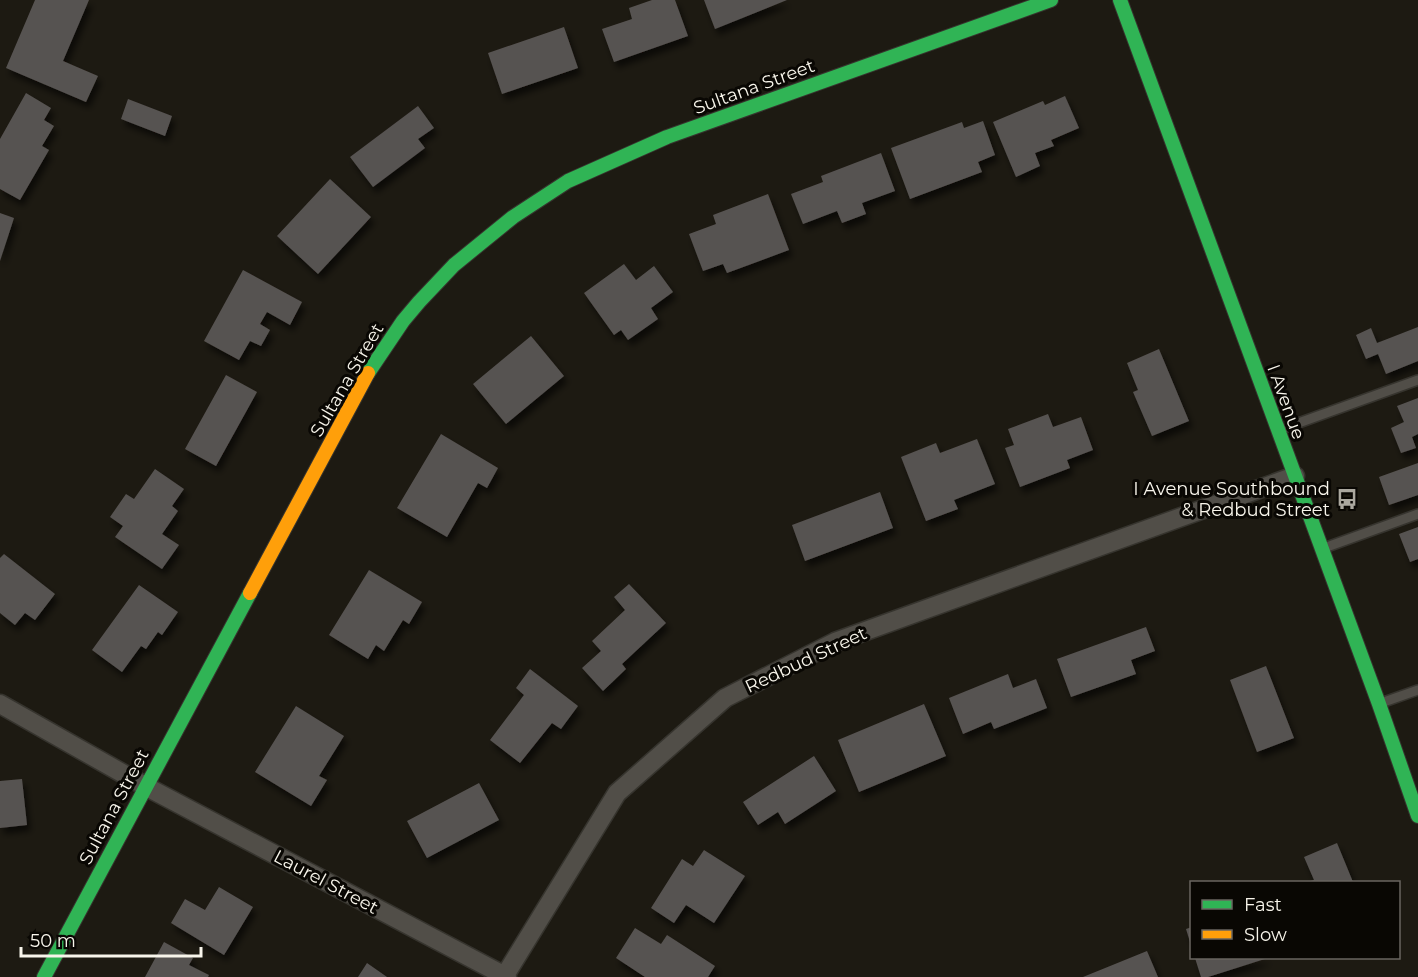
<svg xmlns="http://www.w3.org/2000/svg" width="1418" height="977" font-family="Montserrat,sans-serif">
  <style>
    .building { fill: #575351; filter: url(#shadow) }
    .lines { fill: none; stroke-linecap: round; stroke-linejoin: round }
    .lane-casing { stroke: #36342e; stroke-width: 12 }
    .street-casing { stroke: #36342e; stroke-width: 21 }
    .fast-casing { stroke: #36342e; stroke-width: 16 }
    .slow-casing { stroke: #36342e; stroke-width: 16 }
    .lane { stroke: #514e48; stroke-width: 9 }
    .street { stroke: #514e48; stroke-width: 18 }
    .fast { stroke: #30b455; stroke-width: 14 }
    .slow { stroke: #ff9f0a; stroke-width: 14 }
    .labels { text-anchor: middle; stroke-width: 6; stroke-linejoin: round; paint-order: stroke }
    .street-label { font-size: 18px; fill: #f8f5eb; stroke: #090703 }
    .poi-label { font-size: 18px; fill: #f8f5eb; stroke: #090703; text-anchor: end }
  </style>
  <defs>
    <filter id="shadow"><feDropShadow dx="3.5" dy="6" stdDeviation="3" flood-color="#0009"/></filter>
  </defs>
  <rect width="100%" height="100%" fill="#1d1a12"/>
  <path class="building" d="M35,0H89L63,61L98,76L86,102L6,68Z
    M652,0H675L688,36L614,62L602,29L632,19L629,8Z
    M704,0H787L715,29Z
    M564,27L578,68L502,94L488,53Z
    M26,93L51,108L44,120L54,126L42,146L49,150L20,200L0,189V139Z
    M1065,96L1079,128L1051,140L1054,146L1035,153L1040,166L1016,177L993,122L1043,101L1045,105Z
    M128,99L172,116L165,136L121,119Z
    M418,106L434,128L418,139L425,148L373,187L350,157Z
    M983,121L995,155L978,162L982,172L910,199L891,148L962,122L964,128Z
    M881,153L895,191L862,203L866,214L842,223L837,211L803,224L791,194L823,182L821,176Z
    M330,179L371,217L318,274L277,236Z
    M768,194L789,250L727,273L723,264L703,271L689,234L716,224L713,215Z
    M0,213L14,218L0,261Z
    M624,264L636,280L654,266L673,292L651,308L658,319L628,340L621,330L614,335L584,293Z
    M243,270L302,302L290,325L267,312L260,324L270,330L261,346L250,341L239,360L204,341Z
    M1418,327V361L1386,374L1378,354L1366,359L1356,335L1371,328L1377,343Z
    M531,336L564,376L506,424L473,384Z
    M1159,349L1189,421L1152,436L1133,392L1138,390L1127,363Z
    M226,375L257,392L216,466L185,449Z
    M1418,398V434L1412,437L1416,448L1401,453L1391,428L1404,422L1397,406Z
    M1048,414L1053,427L1081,417L1093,450L1067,460L1070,468L1020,487L1005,448L1014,445L1008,429Z
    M441,434L498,468L487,488L478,483L447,537L397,508Z
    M977,439L995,484L954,500L958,509L926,521L901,457L936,443L940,453Z
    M1418,463V495L1389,505L1379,477Z
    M155,469L184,489L172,506L178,511L162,534L179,545L162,569L115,537L123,526L110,517L126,494L134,499Z
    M880,492L893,528L805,561L792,525Z
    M1418,527V559L1410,562L1399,534Z
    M4,554L55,594L35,620L25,613L15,625L0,613V558Z
    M369,570L422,602L409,624L403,620L384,651L376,645L368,659L329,635Z
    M629,584L666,623L622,664L626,669L603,691L582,668L601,651L592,641L625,610L614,597Z
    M139,585L178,612L162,635L158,632L146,649L141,646L122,672L92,650Z
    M1146,627L1155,651L1131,660L1136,674L1071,697L1057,659Z
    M1266,666L1294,738L1257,752L1230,680Z
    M530,669L578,706L561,729L552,723L520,763L490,740L524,695L516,688Z
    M1008,674L1013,688L1036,679L1047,708L994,729L991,722L963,734L949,698Z
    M924,704L946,756L859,792L838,740Z
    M296,706L344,736L319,776L327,780L311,806L255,772Z
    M814,756L836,791L785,824L778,812L758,825L743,802Z
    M22,779L27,825L0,828V781Z
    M479,783L499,820L427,858L407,821Z
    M1337,843L1353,882H1307L1314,880L1304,857Z
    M704,850L745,876L714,923L686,905L674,923L651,908L682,859L693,866Z
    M219,887L253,907L224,955L171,923L185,899L205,910Z
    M1192,927V945H1191L1186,929Z
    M635,928L661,944L667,935L715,966L708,977H645L616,958Z
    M164,942L193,958L189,965L209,975L208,977H145Z
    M1147,951L1158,977H1083Z
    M1195,958H1268L1208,977H1201Z
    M367,963L387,977H358Z"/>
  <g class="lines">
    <defs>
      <path id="lane" d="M1279,430L1418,380
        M1324,548L1418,514
        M1381,703L1418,690"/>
      <path id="street" d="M0,704L145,786L507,977
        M504,977L617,793L725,698L835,642L1295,476"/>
      <path id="fast" d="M1120,0L1379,704L1418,816
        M368,373L403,321L419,302L454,265L513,217L568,181L667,137L1051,0
        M44,977L250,593"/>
      <path id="slow" d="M250,593L368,373"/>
    </defs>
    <use href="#lane" class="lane-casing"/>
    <use href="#street" class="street-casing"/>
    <use href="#fast" class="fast-casing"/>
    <use href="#slow" class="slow-casing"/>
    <use href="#lane" class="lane"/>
    <use href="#street" class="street"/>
    <use href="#fast" class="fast"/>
    <use href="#slow" class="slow"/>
  </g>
  <defs>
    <symbol id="bus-bare" viewBox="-9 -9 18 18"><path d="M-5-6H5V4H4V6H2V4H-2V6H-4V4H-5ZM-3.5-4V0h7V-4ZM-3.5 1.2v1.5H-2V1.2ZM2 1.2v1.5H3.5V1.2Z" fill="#aba89f" stroke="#090703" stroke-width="2.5" paint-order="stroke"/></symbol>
  </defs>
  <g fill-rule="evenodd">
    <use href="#bus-bare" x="1332" y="484" width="30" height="30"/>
  </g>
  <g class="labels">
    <g class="street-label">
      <text transform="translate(754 87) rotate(-20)" y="6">Sultana Street</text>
      <text transform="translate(347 380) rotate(-60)" y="6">Sultana Street</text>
      <text transform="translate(1286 402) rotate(70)" y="6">I Avenue</text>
      <text transform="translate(806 660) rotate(-25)" y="6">Redbud Street</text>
      <text transform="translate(114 807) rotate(-62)" y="6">Sultana Street</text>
      <text transform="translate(326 882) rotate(28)" y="6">Laurel Street</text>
    </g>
    <g class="poi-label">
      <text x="1330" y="495">I Avenue Southbound<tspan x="1330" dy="21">&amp; Redbud Street</tspan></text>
    </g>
  </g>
  <rect x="1190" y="881" width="210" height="78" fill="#090703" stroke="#696660" stroke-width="1.5"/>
  <rect x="1202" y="900" width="30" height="9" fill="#30b455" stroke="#696660" stroke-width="1.5"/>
  <text x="1244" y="911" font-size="18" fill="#f8f5eb">Fast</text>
  <rect x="1202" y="930" width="30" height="9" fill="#ff9f0a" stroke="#696660" stroke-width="1.5"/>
  <text x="1244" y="941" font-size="18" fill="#f8f5eb">Slow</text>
  <path d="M21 947v9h180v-9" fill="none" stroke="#f8f5eb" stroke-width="3"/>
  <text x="30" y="947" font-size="18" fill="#f8f5eb" stroke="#090703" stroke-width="4.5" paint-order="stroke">50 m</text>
</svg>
